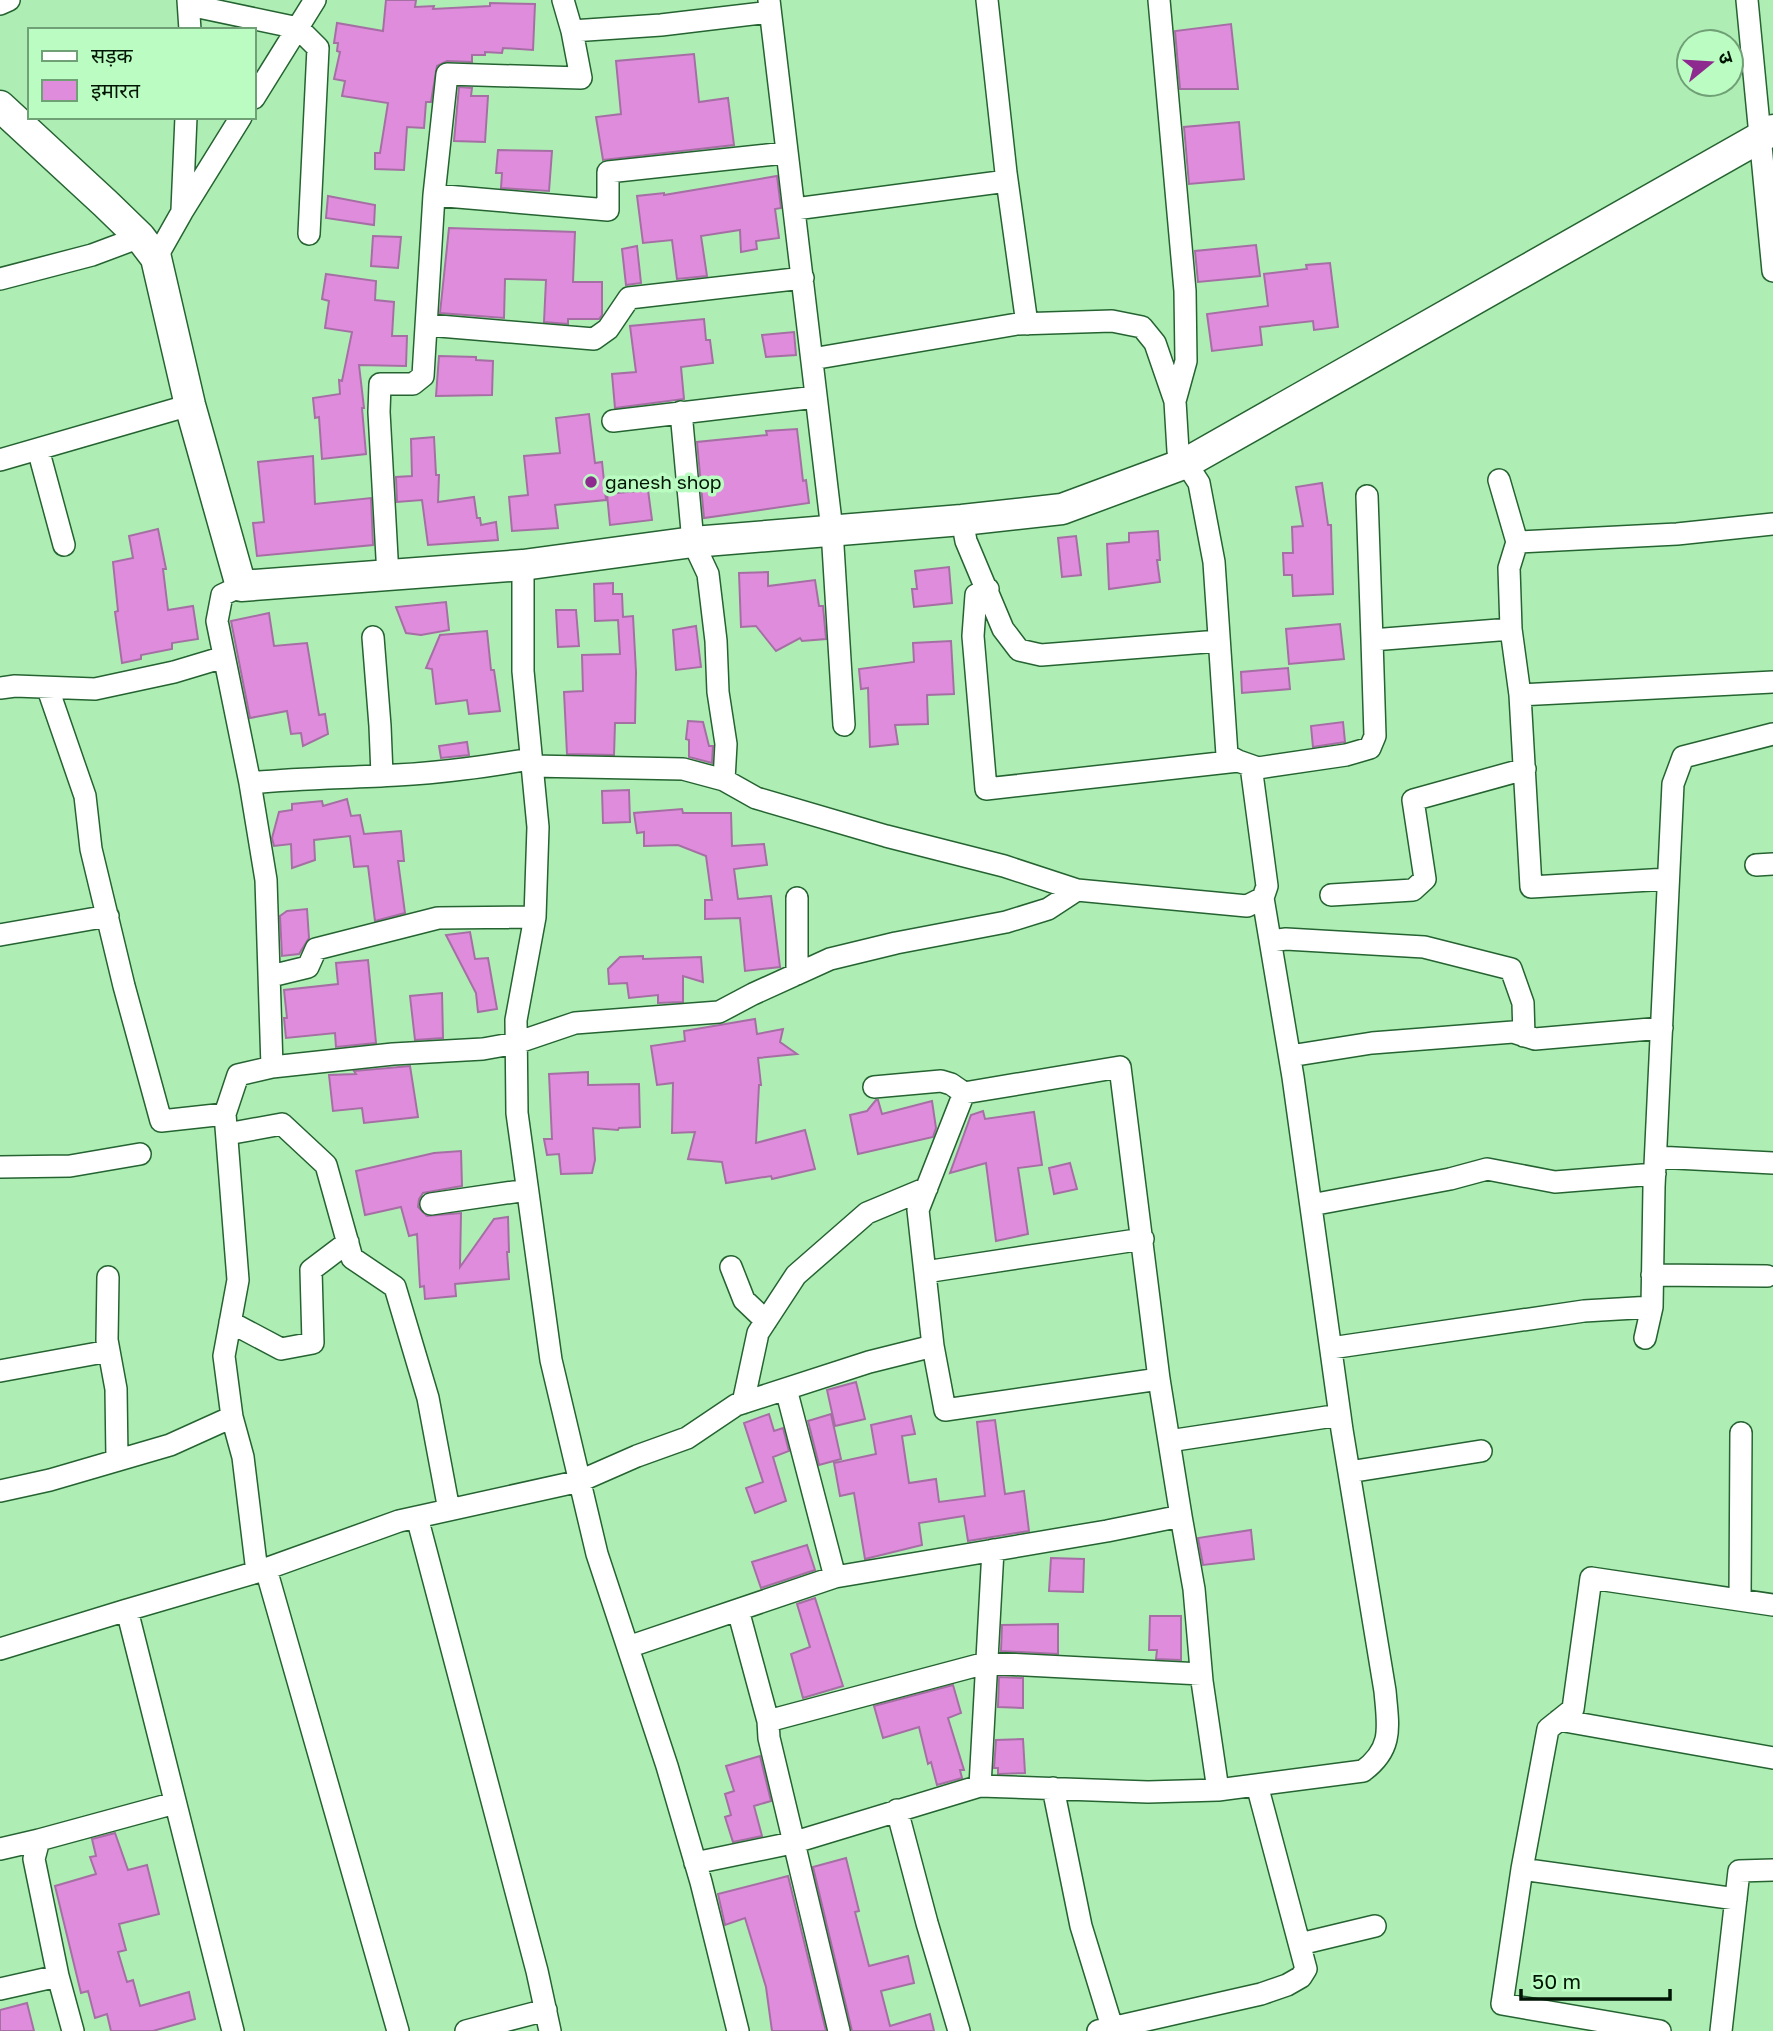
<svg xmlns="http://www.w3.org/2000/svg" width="1773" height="2031" font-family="'Golos Text','Noto Sans Devanagari',sans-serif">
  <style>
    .building { fill: #df8cdd; stroke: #a66fa4; stroke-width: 2 }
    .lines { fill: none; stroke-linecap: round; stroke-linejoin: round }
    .street-casing { stroke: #256331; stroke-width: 24 }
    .secondary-casing { stroke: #256331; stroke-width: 33 }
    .street { stroke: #fff; stroke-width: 21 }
    .secondary { stroke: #fff; stroke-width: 30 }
    .poi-dot { fill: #8e298f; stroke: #bbfcc2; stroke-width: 2.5 }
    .labels { text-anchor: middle; stroke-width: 7; stroke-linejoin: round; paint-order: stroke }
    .poi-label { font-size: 19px; fill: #001503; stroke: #bbfcc2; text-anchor: start }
  </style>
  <rect width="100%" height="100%" fill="#aeeeb5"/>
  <path class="building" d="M386,0H416L415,7L434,6L433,9L490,6V3L535,4L533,50L503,48L502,53L485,52V55H472V62L447,61L437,66L431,102H426L424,128L407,127L404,170L375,169V153H380L388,103L342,96L345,81L334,79L340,52L337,51L338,43H334L337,23L383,31Z
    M1231,24L1238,89H1180L1175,31Z
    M694,54L699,102L728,98L734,145L603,160L596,117L621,114L616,61Z
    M459,87L472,88L471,96H488L485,142L454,141Z
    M1239,122L1244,179L1189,184L1184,127Z
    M498,150L552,151L549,191L501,188L502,173H496Z
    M777,176L781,208L775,209L779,238L756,241L757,249L741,252L740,230L701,236L707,276L677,279L672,240L643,243L637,196L664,193V195Z
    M328,196L375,205L374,225L326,218Z
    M449,228L575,232L573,282H602V315L599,319H568V324L544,322L546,280L505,279L504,318L440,313Z
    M373,236L401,237L398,268L371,266Z
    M1256,245L1260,276L1198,282L1195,251Z
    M637,246L641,283L626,285L622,249Z
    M1330,263L1338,327L1314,330L1313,321L1260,327L1262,345L1212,351L1207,314L1268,306L1264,274L1307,269L1306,265Z
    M326,274L376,281L375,300L394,302L392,336H407L406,366L359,365L364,408H362L366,454L322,459L319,417L315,418L313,398L340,394L339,380L342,381L352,332L325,328L329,301L322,299Z
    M704,319L706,340H710L713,363L681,367L684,399L615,408L612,374L636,372L630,326Z
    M794,332L796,355L766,357L762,335Z
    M439,356L476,357V360L493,361L492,395L436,396Z
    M589,414L595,463L602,462L606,500L555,505L558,528L512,531L509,497L528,495L524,456L560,453L556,418Z
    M797,429L803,481L806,480L809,503L704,518L697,442L767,435L766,431Z
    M434,437L436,475H439L438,502L474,497L477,518H480L481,525L496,522L498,540L428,545L422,500L397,502L396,477L412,476L411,439Z
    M313,456L315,504L371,498L373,545L257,556L253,523L264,522L258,462Z
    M1322,483L1328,525H1331L1333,594L1293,596L1292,575H1284L1283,553H1293L1292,527L1303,526L1296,487Z
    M648,490L652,520L610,525L607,494Z
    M158,529L166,569H163L168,610L193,606L198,639L172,643V649L141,655V659L122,663L115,612L118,611L113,562L133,558L129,536Z
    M1158,531L1160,560H1157L1160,582L1109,589L1107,544L1129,542V533Z
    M1076,536L1081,575L1062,577L1058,538Z
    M949,567L952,603L914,607L912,589H917L915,571Z
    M768,572V586L815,580L819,606H823L826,639L802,641L800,638L776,651L756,626L741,627L739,573Z
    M613,583V594H622L623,617L633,616L636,672L635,723H615L614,755L567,754L564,692L583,691L582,655L620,654L618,620L595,621L594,584Z
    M446,602L449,630L421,635L406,633L396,607Z
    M556,610H576L579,646L558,647Z
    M269,613L274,646L307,643L319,715L325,714L328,734L303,746L301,733L291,734L287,711L250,718L231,621Z
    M1340,624L1344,659L1289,664L1286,629Z
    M696,626L701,667L676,670L673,630Z
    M487,631L491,670H494L500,711L469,714L467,700L436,704L432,669L426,668L440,635Z
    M951,641L954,694L927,695L928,724L895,725L898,744L870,747L868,688L861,689L859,669L914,662L913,643Z
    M1288,668L1290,689L1242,693L1241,672Z
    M688,721L703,722L709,746H713L712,763L689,757V740L686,739Z
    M1343,722L1345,742L1313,747L1311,726Z
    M467,742L469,755L441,758L439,746Z
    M629,790L630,822L603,823L602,791Z
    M347,799L351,816L360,815L364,834L401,831L404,861H398L405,913L375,921L368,866L354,867L350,836L314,840L315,860L292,868L291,844L274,846L272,838L279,812L292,810V804L322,801L323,806Z
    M682,809L683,813H731L732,846L764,844L767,865L734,869L738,899L771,896L780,967L745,971L740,918L705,919V900H712L706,856L678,845L644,846V832L637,833L634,813Z
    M307,909L309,938L299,954L282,956L280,916L287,911Z
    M470,932L475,959L488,958L497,1009L478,1012L476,993L446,935Z
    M643,956V959L701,957L703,982L683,976V1002L658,1003V995L629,998L627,983L609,984L608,969L620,957Z
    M368,960L376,1043L336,1047L335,1033L286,1038L284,1018H287L284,990L338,984L336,963Z
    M442,993L443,1038L415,1040L410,996Z
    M755,1019L757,1034L783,1029L780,1042L797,1054L758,1058L761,1085H759L756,1143L805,1130L815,1169L772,1179L771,1176L726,1183L722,1162L688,1159L695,1132L672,1133L673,1083L657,1085L651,1046L685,1041L684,1031Z
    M410,1066L418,1117L364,1123L362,1108L333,1111L329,1075L356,1074L354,1071Z
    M588,1072V1085L639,1084L640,1127L619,1128L618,1130L593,1128L595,1160L592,1173L561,1174L559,1154L547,1155L544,1139H552L549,1074Z
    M876,1100H878L882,1114L932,1101L936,1128L933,1137L858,1154L850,1115L867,1111Z
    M983,1111L985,1119L1034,1112L1042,1165L1018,1168L1028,1234L996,1241L986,1163L950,1173L971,1115Z
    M461,1151L462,1186L423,1193L419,1199L418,1207L427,1216L461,1213L460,1267L494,1219L508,1217L509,1252H507L509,1279L455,1284L456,1296L425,1299L424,1286L420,1287L417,1234L409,1236L401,1207L365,1215L356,1171L434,1153Z
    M1070,1163L1077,1189L1054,1194L1049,1168Z
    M856,1382L865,1419L835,1426L827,1390Z
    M769,1414L774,1431L783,1428L789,1451L773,1457L786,1501L755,1513L746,1488L763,1482L744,1423Z
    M831,1414L841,1459L819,1465L808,1421Z
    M911,1416L915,1434L902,1436L909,1483L936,1479L939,1502L985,1496L977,1422L995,1420L1005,1494L1024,1491L1029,1531L968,1541L964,1516L919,1523L922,1545L865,1559L854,1493L840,1496L834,1463L876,1454L871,1425Z
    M1251,1530L1254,1559L1203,1565L1198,1538Z
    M807,1545L815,1570L761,1588L752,1562Z
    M1051,1558L1084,1559L1083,1592L1049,1591Z
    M815,1598L843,1686L803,1698L791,1654L810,1647L797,1604Z
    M1150,1616H1181V1660L1156,1659L1157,1650H1149Z
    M1058,1624V1654L1001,1651L1002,1625Z
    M999,1677L1023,1678V1708L998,1707Z
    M953,1685L961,1713L948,1718L964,1770H960L962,1778L937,1785L931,1762L928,1764L919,1727L883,1738L874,1706Z
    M1023,1739L1025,1773L998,1774V1768H994L996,1740Z
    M760,1756L771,1801L754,1806L762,1836L733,1842L725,1817L731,1815L725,1794L734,1791L726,1766Z
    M115,1833L128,1870L147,1865L159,1914L119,1924L126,1950L118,1952L127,1982L133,1980L140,2006L189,1992L195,2019L153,2031H111L107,2014L95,2018L88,1991L81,1993L55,1886L96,1874L90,1857L96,1856L92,1839Z
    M846,1858L859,1911L855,1912L869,1966L908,1956L914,1983L881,1991L890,2026L930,2014L934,2031H852L813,1867Z
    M788,1876L826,2031H772L766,1987L745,1918L725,1925L718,1894Z
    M27,2003L34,2031H0V2010Z"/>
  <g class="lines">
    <defs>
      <path id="street" d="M188,0L190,30
        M563,0L572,31L661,25L770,12
        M769,0L832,530L844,725
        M987,0L1006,173L1027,324
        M1159,0L1185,291L1186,361L1175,401
        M1747,0L1773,271
        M0,4L9,0
        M189,5L298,28L318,48L309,234
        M254,98L315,0
        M434,195L608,210V172L785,153
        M795,209L1007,181
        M182,210L186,117
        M156,258L182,212L241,117
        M0,279L92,255L140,237
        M427,325L594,339L608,329L629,298L803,278
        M812,359L1017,324L1112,321L1142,327L1155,343L1175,401L1178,451L1199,483L1214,562L1227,755L1238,761L1258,768L1346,755L1370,748L1375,736L1372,640
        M681,412L693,542L708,574L716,641L718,692L726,744L724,780
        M613,421L816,397
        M38,449L64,545
        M0,460L190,405
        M1499,480L1517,542L1677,534L1773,524
        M1367,496L1372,640L1511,629L1509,568L1517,542
        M962,520L966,541L1003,629L1019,650L1041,655L1219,641
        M523,565V671L538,827L535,917L516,1020L517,1113L551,1360L597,1554L667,1766L701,1882L738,2031
        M388,576L379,412L380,384H413L423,376L434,195L447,74L581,78L572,31
        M241,586L222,595L217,621L250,783C299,778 348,778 397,775C442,773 487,766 531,759
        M988,589L976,595L973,636L986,789L1238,761
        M1511,629L1520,695L1773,682
        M373,637L380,726L382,775
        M0,688L15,686L95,689L174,672L224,657
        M48,689L85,796L91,849L124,986L161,1121L225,1114L238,1280L224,1356L232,1417L243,1457L257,1572
        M1520,695L1531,887L1668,879
        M532,766L683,769L724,780L756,798L886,836L1004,866L1077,890L1247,906L1263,898L1267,886L1251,766
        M250,783L266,880L272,1067L393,1054L483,1049L516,1043L575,1023L719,1012L753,994L830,959L896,943L1006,922L1048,909L1077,890
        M1756,865L1773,864
        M1331,895L1413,890L1425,879L1413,800L1525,769
        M0,935L108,916
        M1271,941L1286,939L1424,947L1511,969L1523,1003L1524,1036
        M797,974V898
        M271,976L308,967L316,949L438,918L535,917
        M1290,1056L1372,1043L1513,1032L1535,1039L1662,1028
        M874,1087L941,1081L951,1084L964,1093
        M225,1114L238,1075L272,1067
        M227,1134L282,1124L326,1165L352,1258L395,1287L428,1398L449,1510
        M1656,1157L1773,1163
        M0,1167L70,1166L140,1154
        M431,1204L527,1190
        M1311,1205L1450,1179L1487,1169L1555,1182L1655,1174
        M731,1267L744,1300L766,1321
        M925,1272L1143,1239
        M1652,1275L1767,1276
        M108,1277L107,1340L116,1389L117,1459
        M230,1322L281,1349L313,1343L311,1270L348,1242
        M1645,1338L1652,1307L1654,1187L1673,784L1683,757L1773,734
        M1331,1348L1584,1311L1652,1307
        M0,1371L109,1351
        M1159,1379L945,1410L933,1346L918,1210L964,1093L1120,1067L1159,1379L1181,1516
        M786,1389L835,1577
        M743,1403L758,1333L796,1275L867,1213L927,1188
        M1169,1441L1340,1415
        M1349,1472L1481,1451
        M0,1491L50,1480L170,1445L232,1417
        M417,1517L537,1971L550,2031
        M266,1569L398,2031
        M1740,1600L1741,1433
        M127,1610L257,1572L399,1521L580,1481L637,1456L687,1438L736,1405L869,1362L933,1346
        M738,1610L768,1721L769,1738L839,2031
        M628,1647L835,1577L1107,1531L1181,1516L1194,1589L1202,1681L1218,1790
        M0,1649L127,1610L233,2031
        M1559,1720L1773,1758
        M768,1721L986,1663L1201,1674
        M980,1786L993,1550
        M1053,1788L1081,1926L1112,2027
        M897,1810L927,1923L959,2031
        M0,1849L39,1840
        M695,1863L792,1843L980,1786L1148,1792L1218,1790L1363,1771C1394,1748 1388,1726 1385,1691L1342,1430L1293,1077L1263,898
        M1522,1869L1736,1899
        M1300,1944L1375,1926
        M0,1989L58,1976
        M73,2031L58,1976L34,1859L39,1840L175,1803
        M466,2031L546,2010
        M1098,2031L1261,1994L1287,1985L1301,1977L1306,1969L1257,1785
        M1660,2031L1502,2004L1522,1869L1548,1729L1573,1709L1591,1578L1773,1605
        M1721,2031L1739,1871L1773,1870"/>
      <path id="secondary" d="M0,106L106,204L140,237L156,258L190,405L241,586L523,565L693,542L962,520L1062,509L1186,463L1773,130"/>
    </defs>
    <use href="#street" class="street-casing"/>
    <use href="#secondary" class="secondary-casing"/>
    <use href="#street" class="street"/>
    <use href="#secondary" class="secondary"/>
  </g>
  <circle class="poi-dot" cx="591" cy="482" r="7"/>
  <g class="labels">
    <g class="poi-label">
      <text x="605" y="489">ganesh shop</text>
    </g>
  </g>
  <rect x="28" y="28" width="228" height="91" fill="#bbfcc2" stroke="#70a076" stroke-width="2"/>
  <rect x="42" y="51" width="35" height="10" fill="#ffffff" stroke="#70a076" stroke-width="2"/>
  <text x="91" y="63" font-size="21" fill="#001503">सड़क</text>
  <rect x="42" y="80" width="35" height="21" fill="#df8cdd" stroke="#70a076" stroke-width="2"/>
  <text x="91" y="98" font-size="21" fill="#001503">इमारत</text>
  <g transform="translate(1710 63) rotate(72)"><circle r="33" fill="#bbfcc2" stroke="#70a076" stroke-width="2"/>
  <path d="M0-5L12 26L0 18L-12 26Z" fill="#8e298f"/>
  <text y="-10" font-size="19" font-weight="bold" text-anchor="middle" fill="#001503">उ</text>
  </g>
  <path d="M1521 1989v10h149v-10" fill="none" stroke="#001503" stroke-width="3.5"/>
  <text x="1532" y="1989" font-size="21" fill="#001503" stroke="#bbfcc2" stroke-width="5" paint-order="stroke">50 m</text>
</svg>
